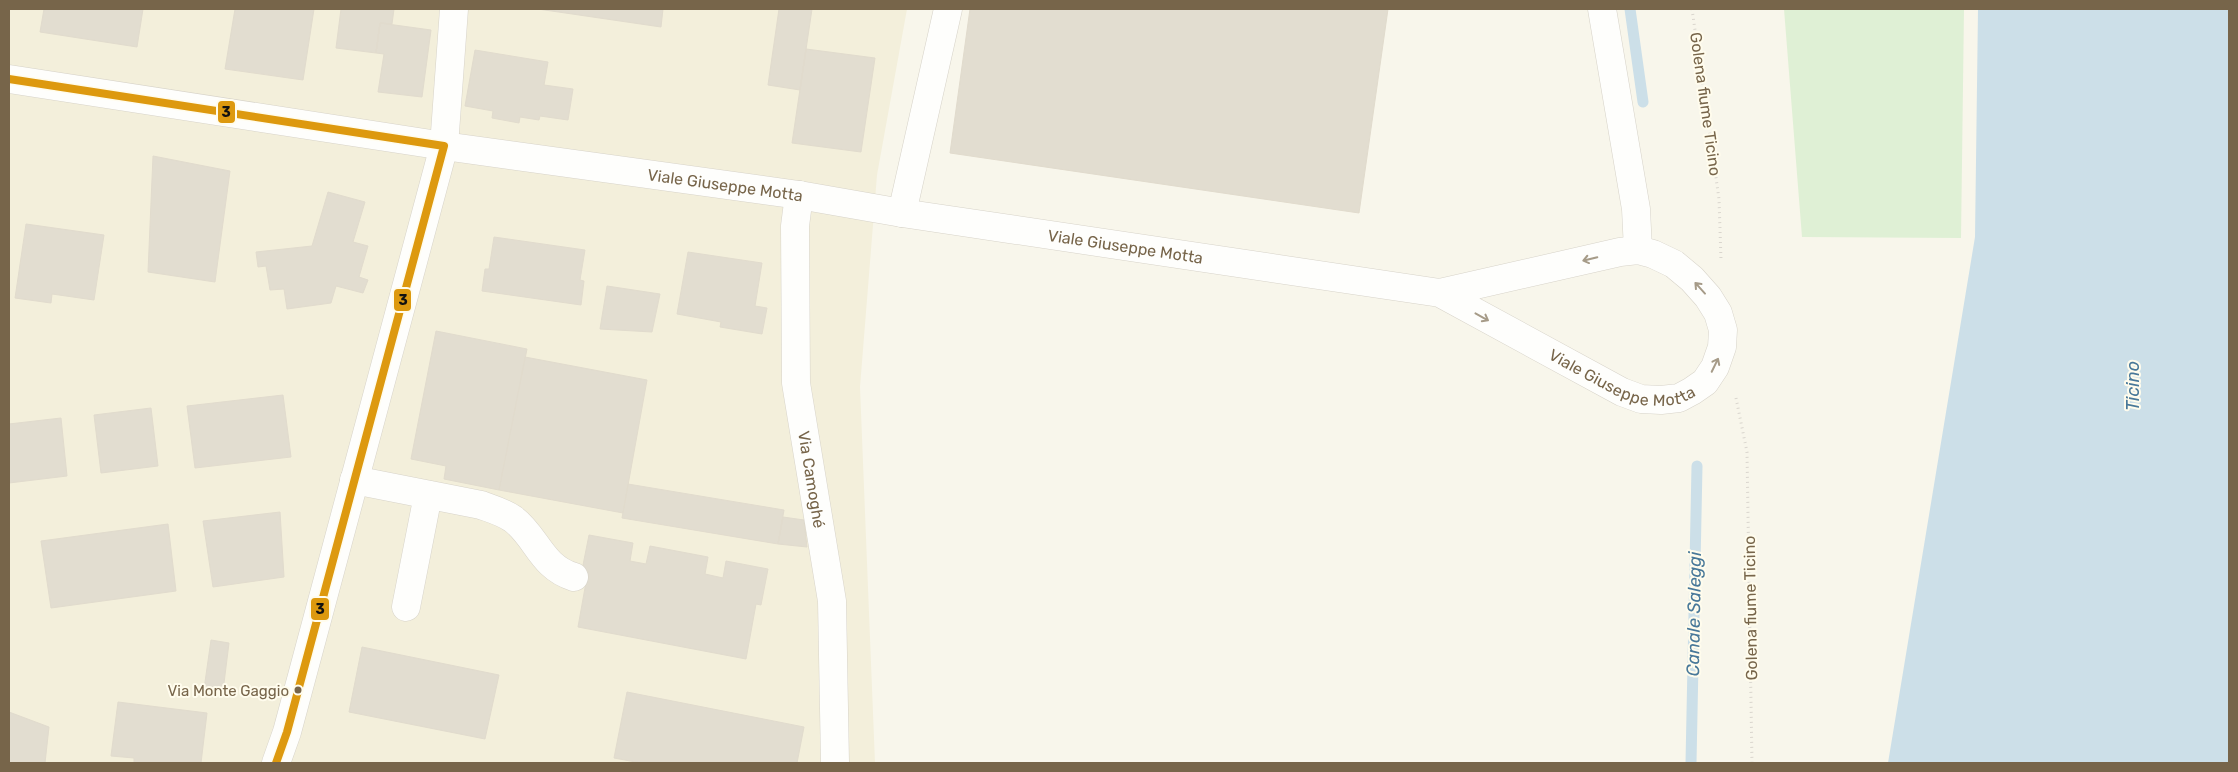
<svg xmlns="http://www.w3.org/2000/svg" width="2238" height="772" font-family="Rubik,sans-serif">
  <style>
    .residential { fill: #f3efdb }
    .green { fill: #dff0d5 }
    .water { fill: #ccdfe8 }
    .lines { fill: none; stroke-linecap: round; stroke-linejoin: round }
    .stream { stroke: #ccdfe8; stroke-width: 11 }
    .building { fill: #e2ddd0; stroke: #e1dbcd }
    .minor-casing { stroke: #d7d3c9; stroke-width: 29 }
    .path { stroke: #dad6ce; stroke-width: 3; stroke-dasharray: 1 4; stroke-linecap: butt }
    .minor { stroke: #fefefc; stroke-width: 28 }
    .bus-1-casing { stroke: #fffced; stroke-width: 11 }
    .bus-1 { stroke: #dd990f; stroke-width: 8 }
    .oneway { stroke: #a69b88 }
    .bus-dot { fill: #77654a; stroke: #fffced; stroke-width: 2 }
    .labels { text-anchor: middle; stroke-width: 4; stroke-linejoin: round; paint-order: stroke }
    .bus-label { font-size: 15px; fill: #77654a; stroke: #fffced; text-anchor: end }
    .street-label { font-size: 16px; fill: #77654a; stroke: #fffced }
    .water-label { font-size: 18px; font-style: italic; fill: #487899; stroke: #fffced }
    .line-badge { stroke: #fffced; stroke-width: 2 }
    .pale-badge-label { font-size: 14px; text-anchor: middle; font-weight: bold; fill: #111 }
  </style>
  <rect width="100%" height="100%" fill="#f8f6eb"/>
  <path class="residential" d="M9,9H907L877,175L860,387L875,763H9Z"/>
  <path class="green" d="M1784,9H1964L1961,238L1802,237Z"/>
  <path class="water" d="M1978,9H2229V763H1888L1975,237Z"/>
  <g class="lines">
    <path class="stream" d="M1630,9L1643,102
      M1691,763L1697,466"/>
  </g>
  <path class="building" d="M44,9H143L137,47L40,32Z
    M235,9H314L303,80L225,69Z
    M341,9H394L392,24L380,23L376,53L336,48Z
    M538,9H663L661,27Z
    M779,9H812L800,90L768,85Z
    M970,9H1388L1359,213L950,153Z
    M380,23L431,30L422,97L378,92L384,54L376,53Z
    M806,49L875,58L861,152L792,143Z
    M475,50L548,62L544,85L573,89L568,120L540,116L539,120L520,117L519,123L492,118L493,111L465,106Z
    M153,156L230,171L215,282L148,272Z
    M328,192L365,202L353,242L368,246L359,277L368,280L363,293L336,286L331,303L287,309L284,289L270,290L266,266L258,267L256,252L312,246Z
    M26,224L104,235L94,300L52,294L51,303L15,298Z
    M494,237L585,250L580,280L584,281L581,305L482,291L485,269H489Z
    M688,252L762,263L755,306L767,308L762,334L720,327L721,322L677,314Z
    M607,286L660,294L652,332L600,329Z
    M436,331L527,349L499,490L444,479L446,466L411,459Z
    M525,357L647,380L623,513L499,490Z
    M283,395L291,457L195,468L187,406Z
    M151,408L158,466L101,473L94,415Z
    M61,418L67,476L9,483V424Z
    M628,484L784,510L778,544L622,518Z
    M280,512L284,577L213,587L203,521Z
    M783,517L804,520L807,547L778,544Z
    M168,524L176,591L51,608L41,541Z
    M589,535L633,543L630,561L646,564L650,546L708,557L705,574L723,578L726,561L768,569L761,605L756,604L746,659L578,627L588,571L582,570Z
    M211,640L229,643L223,691L204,689Z
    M362,647L499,675L485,739L349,712Z
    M627,692L804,727L797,763H641L614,758Z
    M118,702L207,713L201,763H134V758L111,756Z
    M9,712L49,727L45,763H9Z"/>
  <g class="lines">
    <defs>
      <g id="minor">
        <path d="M1602,9L1636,209L1638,250"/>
        <path id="s1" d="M9,79L444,146L799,195L902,213L1440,293L1622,392L1641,399L1661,400L1679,398L1692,391L1705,382L1715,367L1722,347L1723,330L1718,313L1708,297L1692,279L1674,264L1653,254L1638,250L1620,252L1440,293"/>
        <path id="s2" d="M799,195L795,226L796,383L832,601L835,763"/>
        <path d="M902,213L948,9"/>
        <path d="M354,480L481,505C492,509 503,512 513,519C537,537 541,567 574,577"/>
        <path d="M406,607L428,495"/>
        <path d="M276,763L287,732L444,146L454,9"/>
      </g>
    </defs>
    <use href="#minor" class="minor-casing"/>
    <path class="path" d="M1692,9L1719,199L1721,260
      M1736,398L1747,452L1752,763"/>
    <use href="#minor" class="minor"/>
    <defs>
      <path id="bus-1" d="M9,79L444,146
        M276,763L287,732L444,146"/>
    </defs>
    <use href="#bus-1" class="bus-1-casing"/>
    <use href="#bus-1" class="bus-1"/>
  </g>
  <defs><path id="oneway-shaft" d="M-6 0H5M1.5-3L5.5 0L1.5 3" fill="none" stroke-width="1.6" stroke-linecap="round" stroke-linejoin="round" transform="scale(1.25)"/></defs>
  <g class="oneway">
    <use href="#oneway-shaft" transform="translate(1590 259) rotate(167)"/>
    <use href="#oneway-shaft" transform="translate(1700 288) rotate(-132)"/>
    <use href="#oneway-shaft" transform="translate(1482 317) rotate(29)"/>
    <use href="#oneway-shaft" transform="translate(1715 365) rotate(-64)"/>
  </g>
  <circle class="bus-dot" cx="298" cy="690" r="4.5"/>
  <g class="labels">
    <g class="bus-label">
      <text x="289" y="696">Via Monte Gaggio</text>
    </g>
    <g class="street-label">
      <text transform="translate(1706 104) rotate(82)" y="6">Golena fiume Ticino</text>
      <text dy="6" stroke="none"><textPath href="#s1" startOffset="724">Viale Giuseppe Motta</textPath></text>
      <text dy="6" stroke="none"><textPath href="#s1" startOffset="1129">Viale Giuseppe Motta</textPath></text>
      <text dy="6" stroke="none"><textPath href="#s1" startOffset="1651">Viale Giuseppe Motta</textPath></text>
      <text dy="6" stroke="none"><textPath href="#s2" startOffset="286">Via Camoghé</textPath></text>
      <text transform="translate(1750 608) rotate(-91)" y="6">Golena fiume Ticino</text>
    </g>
    <g class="water-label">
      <text transform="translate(2133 386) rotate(-90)" y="6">Ticino</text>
      <text transform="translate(1694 614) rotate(-89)" y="6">Canale Saleggi</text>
    </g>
  </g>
  <g class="line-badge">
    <rect x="217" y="100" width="19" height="24" rx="5" fill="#dd990f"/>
    <rect x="393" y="288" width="19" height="24" rx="5" fill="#dd990f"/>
    <rect x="310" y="597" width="20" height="24" rx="5" fill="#dd990f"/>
  </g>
  <g class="pale-badge-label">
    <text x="226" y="117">3</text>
    <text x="403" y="305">3</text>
    <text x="320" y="614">3</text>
  </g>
  <rect width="2238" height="772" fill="none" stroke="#77654a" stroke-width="20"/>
</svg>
